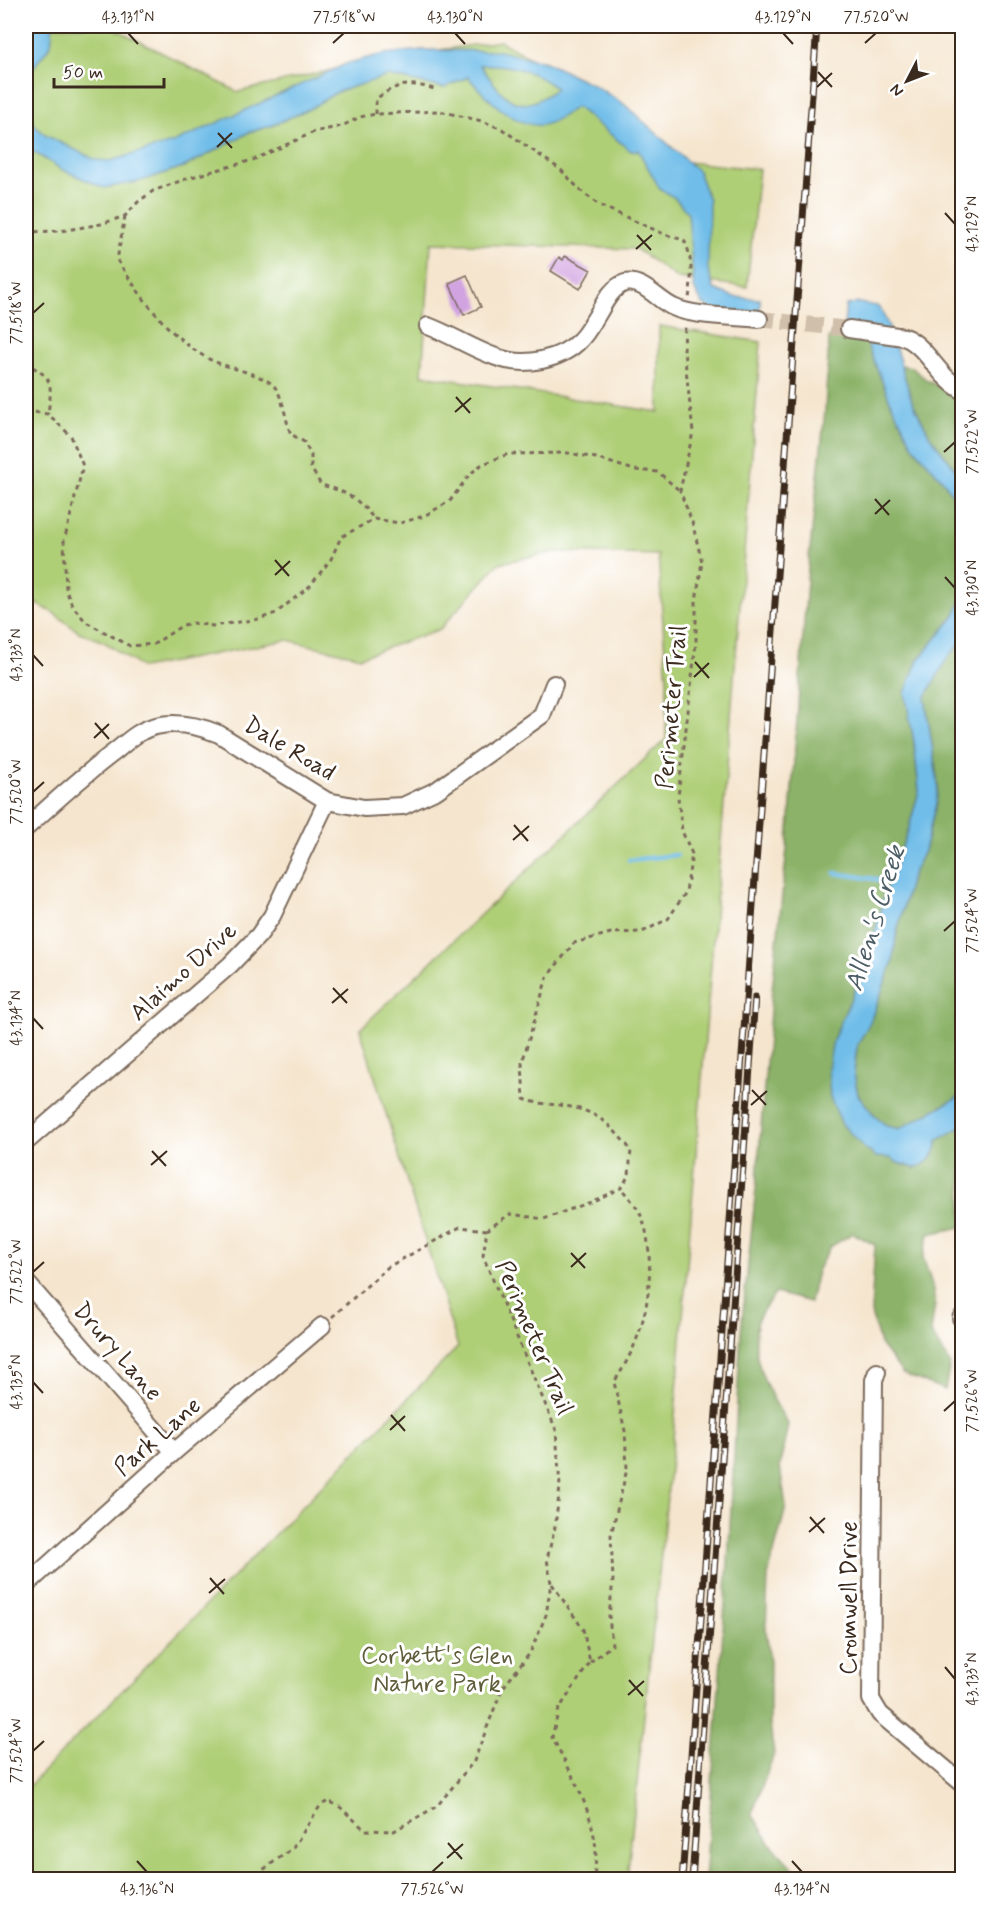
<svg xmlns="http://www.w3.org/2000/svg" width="988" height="1905" font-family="Mynerve,sans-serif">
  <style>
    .green { fill: #afcf77; stroke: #757c4a; stroke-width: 1.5 }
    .forest { fill: #8bb268; stroke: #636e43; stroke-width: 1.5 }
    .water { fill: #6fbde9; stroke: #557484; stroke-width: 1.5; fill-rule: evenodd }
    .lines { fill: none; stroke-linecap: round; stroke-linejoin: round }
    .stream { stroke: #6fbde9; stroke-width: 4.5 }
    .building { fill: #d1a3e1 }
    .minor-tunnel { stroke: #d0c0ab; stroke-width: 16; stroke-dasharray: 16 8; stroke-linecap: butt }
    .minor-casing { stroke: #7c6b5c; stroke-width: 20 }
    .path { stroke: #7c6b5c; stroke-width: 3; stroke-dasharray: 4.5 4.5; stroke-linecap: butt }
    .minor { stroke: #fff; stroke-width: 16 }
    .rail-casing { stroke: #3b2a1e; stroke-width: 7 }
    .rail { stroke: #fff; stroke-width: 4.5; stroke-dasharray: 14; stroke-linecap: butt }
    .ticks { fill: none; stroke: #3b2a1e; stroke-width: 2 }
    .labels { text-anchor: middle; stroke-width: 6; stroke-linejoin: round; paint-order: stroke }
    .street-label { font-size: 24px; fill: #3b2a1e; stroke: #fff }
    .park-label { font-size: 24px; fill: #5e5c39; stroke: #fff }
    .water-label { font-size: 26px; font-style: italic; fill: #4d5d65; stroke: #fff }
    .neatline { fill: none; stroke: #3b2a1e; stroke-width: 2 }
    .ticks-label { font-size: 15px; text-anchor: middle; fill: #3b2a1e }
  </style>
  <rect width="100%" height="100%" fill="#fff"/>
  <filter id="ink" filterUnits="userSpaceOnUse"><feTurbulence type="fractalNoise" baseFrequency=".0167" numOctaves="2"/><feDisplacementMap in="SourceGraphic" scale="12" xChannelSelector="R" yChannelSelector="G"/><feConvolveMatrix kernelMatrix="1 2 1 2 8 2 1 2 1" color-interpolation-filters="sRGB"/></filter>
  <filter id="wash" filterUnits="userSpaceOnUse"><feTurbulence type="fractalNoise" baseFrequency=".008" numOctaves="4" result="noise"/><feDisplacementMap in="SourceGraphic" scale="24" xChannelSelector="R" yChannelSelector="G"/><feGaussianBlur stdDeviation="1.35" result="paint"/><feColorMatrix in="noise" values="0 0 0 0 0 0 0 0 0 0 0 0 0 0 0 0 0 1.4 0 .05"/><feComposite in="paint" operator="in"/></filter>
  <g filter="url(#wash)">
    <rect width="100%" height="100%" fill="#f5e5ce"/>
    <path class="green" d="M26,26H110L238,92L378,59L500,41L595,95L686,162L759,169L747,287L677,278L636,249L431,243L422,375L659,412V326L761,342L673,1440L627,1879H26V1789L458,1347L360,1029L666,739L667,681L658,555L555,552L499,563L440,629L361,657L287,640L142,668L104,642L79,632L52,612L26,598Z"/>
    <path class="forest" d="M844,325L861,327L891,403L913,446L945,483L962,511V599L954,617L918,660L906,692L914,742L919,791L908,831L885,892L867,962L833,1040L876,1157L891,1158L898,1163L914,1168C929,1162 935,1157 938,1140L962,1126V1227L929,1234L923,1257L932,1285L935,1304L931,1333L950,1364L945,1390L903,1374L880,1344L871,1313L875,1245L853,1233L830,1247L817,1271L810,1302L776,1293C770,1301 761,1311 758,1320C748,1356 769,1394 788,1424L780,1466L786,1507L768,1576L766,1630L770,1662V1725L774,1754L752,1814L770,1843L803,1879L705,1880L728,1562L741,1331L757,1179L771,999L789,830L808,567L825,411L829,338Z
      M901,365L911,367L927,380L953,395L962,408L955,419L962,438V478L930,436L912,401Z
      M962,642V1095L899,1129L887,1126L876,1117L858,1095L854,1074L857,1046L870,1022L893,961L896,936L911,877L924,851L936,804L938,785L925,698L948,657Z"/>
    <path class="water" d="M29,26H53L51,45L26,77V34Z
      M422,50L499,51L545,62L592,84L624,104L698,171L709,200L708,270L714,289L734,297L760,299V316L711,309L702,303L694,288L688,213L675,198L660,189L638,150L631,151L576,107C567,113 553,124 542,125C515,128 484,96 468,77L444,88L388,76L337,92L311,108L271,126L250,132L186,166L138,182L104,188L63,170L30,150L26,144V107L35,126L45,135L96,160L110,161L175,142L348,63L384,54ZM480,65C507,63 534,71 556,88C517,121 504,97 480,65Z
      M859,303L877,306L881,310L890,329L912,401L930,436L962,478V511L945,483L913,446L891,403L860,327L844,325L846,305Z
      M962,599V642L948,657L925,698L938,785L936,804L924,851L911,877L896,936L893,961L870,1022L857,1046L854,1073L858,1095L876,1117L887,1126L899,1129L962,1095V1126L938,1140C935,1157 930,1162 915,1168L898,1163L891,1158L876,1157L863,1147L842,1124L830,1097L828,1068L833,1040L867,962L885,892L908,831L919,791L914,742L905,693L918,660L954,617Z"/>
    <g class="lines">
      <path class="stream" d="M629,860L677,855
        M835,873L894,882"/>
    </g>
    <g id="blocks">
      <path class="building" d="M565,256L591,270L580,289L551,271L559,257L563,260Z
        M467,275L481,307L464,315L449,283Z"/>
    </g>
  </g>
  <g filter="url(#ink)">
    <use href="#blocks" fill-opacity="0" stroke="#7c6b5c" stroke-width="1.5"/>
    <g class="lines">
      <path class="minor-tunnel" d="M759,319L849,329"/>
      <defs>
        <path id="minor" d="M428,326C452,335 474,350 499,358C525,367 561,360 580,340C587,333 591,325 596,317C603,306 611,287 625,283C642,279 659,301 673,307C694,317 736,316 759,319
          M849,329L904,337C926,345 938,377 962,390
          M26,828C55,801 85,774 117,750C129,740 141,729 156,726C178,721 199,726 219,734L327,801L364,808L403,806L437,790L542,715L554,684
          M26,1142L230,965L259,935L272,916L327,801
          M26,1282L174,1452
          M961,1318H962
          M877,1372L874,1380L871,1699L880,1714L962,1783
          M26,1585L174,1452L322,1326"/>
      </defs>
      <use href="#minor" class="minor-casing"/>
      <path class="path" d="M376,114V99C398,82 412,82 437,90
        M125,216L117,260C142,298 167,335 207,358C224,368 262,373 274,386C284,398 285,420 291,434L304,442L311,455V468L321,485C345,491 358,498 374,519
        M26,232L61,231L101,224L125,216L138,202L153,191L188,178L253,160L314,132L342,126L360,117L376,114L439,111L482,121L502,129L561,170L581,191L599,205L666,235L684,240C693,257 692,279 689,298
        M26,361C32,368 39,370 45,376C54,384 49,403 48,414
        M26,411L48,414L71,436L83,466L64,541L66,590L72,605L86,622L130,646L154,644L183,625L193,623L213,626L259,619L276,613L310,586L331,559L341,537L374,519L400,523L424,516L450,501L469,475L481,465L508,454L568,453L596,458L634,470L658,472L680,491
        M332,1317L388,1267L460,1227L487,1230
        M552,1584L583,1629L590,1662L559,1709L552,1737C569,1769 590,1805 595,1842C597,1853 595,1867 594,1880
        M590,1662L612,1645L609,1616L613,1580L611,1535L627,1469L625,1431L614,1382C640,1344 652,1302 649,1255C648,1240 646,1223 638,1210C634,1202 626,1195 621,1188
        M249,1880L293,1848L320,1806L328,1801L340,1807L365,1830L394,1831L437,1806L474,1761L502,1689L530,1653L546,1615L551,1583L547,1559L555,1527L560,1487L556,1430L483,1256L487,1230L510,1214L544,1219L591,1202L621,1188L629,1175L631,1150C614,1130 602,1114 575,1108C557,1103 543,1106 524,1099L522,1063L547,977L574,943L611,933L642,932L668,919L686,892L692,854L682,831L678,797L696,643V601L702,562L692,522L680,491L693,432L684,351L685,326"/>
      <use href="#minor" class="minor"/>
      <defs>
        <path id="rail" d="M682,1880L817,26
          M692,1880L755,997"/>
      </defs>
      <use href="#rail" class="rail-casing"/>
      <use href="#rail" class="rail"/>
    </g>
  </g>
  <path class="ticks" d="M128,33L138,44M455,33L465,44M783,33L793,44M333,43L344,33M865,43L876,33M818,72L832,87M817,87L832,73M218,133L232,148M217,147L232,133M945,213L955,224M637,235L651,250M636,249L652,235M33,313L44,303M456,397L470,413M455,412L471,398M944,452L955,442M875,499L889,515M875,514L890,500M275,560L289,576M275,575L290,561M945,577L955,588M33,655L43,666M695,662L709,678M694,677L709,663M95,723L109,739M94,738L109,724M33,792L44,782M514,825L528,841M513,840L529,826M944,931L955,921M333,988L347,1003M332,1003L348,989M33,1018L43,1029M752,1090L766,1105M751,1105L767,1091M152,1151L166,1166M151,1165L167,1151M571,1253L585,1268M571,1267L586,1253M33,1272L44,1262M33,1382L43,1393M944,1411L955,1401M391,1415L405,1431M390,1430L405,1416M810,1517L824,1533M809,1532L825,1518M210,1578L224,1594M209,1593L225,1579M945,1667L955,1679M629,1680L643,1696M628,1695L644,1681M33,1751L44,1741M448,1843L462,1859M447,1858L463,1844M137,1861L147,1872M792,1861L802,1872M432,1872L443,1862"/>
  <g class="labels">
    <g class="street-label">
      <text transform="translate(671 707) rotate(-85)" y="8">Perimeter Trail</text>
      <text transform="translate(290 748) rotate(31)" y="8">Dale Road</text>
      <text transform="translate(183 971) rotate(-42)" y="8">Alaimo Drive</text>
      <text transform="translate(535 1337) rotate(67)" y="8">Perimeter Trail</text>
      <text transform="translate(118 1351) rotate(49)" y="8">Drury Lane</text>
      <text transform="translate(157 1436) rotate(-41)" y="8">Park Lane</text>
      <text transform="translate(848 1598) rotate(-90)" y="8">Cromwell Drive</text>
    </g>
    <g class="park-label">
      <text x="437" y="1663">Corbett's Glen<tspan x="437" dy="28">Nature Park</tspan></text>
    </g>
    <g class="water-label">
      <text transform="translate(874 918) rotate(-73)" y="9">Allen's Creek</text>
    </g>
  </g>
  <rect width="988" height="1905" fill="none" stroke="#fff" stroke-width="66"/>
  <g transform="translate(907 81) rotate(228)" stroke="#ffffff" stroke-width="4.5" paint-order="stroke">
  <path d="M0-4.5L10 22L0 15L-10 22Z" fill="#3b2a1e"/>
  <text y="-9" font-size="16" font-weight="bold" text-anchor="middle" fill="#3b2a1e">N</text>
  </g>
  <path d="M54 78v9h110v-9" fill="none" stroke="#3b2a1e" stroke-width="3"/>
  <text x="63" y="78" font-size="18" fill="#3b2a1e" stroke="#ffffff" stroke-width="4.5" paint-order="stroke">50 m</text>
  <rect x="33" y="33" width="922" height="1839" class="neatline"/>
  <g class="ticks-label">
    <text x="128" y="22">43.131°N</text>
    <text x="344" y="22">77.518°W</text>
    <text x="455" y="22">43.130°N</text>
    <text x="783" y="22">43.129°N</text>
    <text x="876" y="22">77.520°W</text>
    <text transform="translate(972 224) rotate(-90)" y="5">43.129°N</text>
    <text transform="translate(16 313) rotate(-90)" y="5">77.518°W</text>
    <text transform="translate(972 442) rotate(-90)" y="5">77.522°W</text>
    <text transform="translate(972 588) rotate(-90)" y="5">43.130°N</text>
    <text transform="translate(16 655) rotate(-90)" y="5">43.133°N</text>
    <text transform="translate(16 792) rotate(-90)" y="5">77.520°W</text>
    <text transform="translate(972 921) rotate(-90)" y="5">77.524°W</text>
    <text transform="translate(16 1018) rotate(-90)" y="5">43.134°N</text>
    <text transform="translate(16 1272) rotate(-90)" y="5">77.522°W</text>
    <text transform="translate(16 1382) rotate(-90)" y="5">43.135°N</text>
    <text transform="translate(972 1401) rotate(-90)" y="5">77.526°W</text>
    <text transform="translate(972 1679) rotate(-90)" y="5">43.133°N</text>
    <text transform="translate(16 1751) rotate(-90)" y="5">77.524°W</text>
    <text x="147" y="1894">43.136°N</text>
    <text x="432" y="1894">77.526°W</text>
    <text x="802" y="1894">43.134°N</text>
  </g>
</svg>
